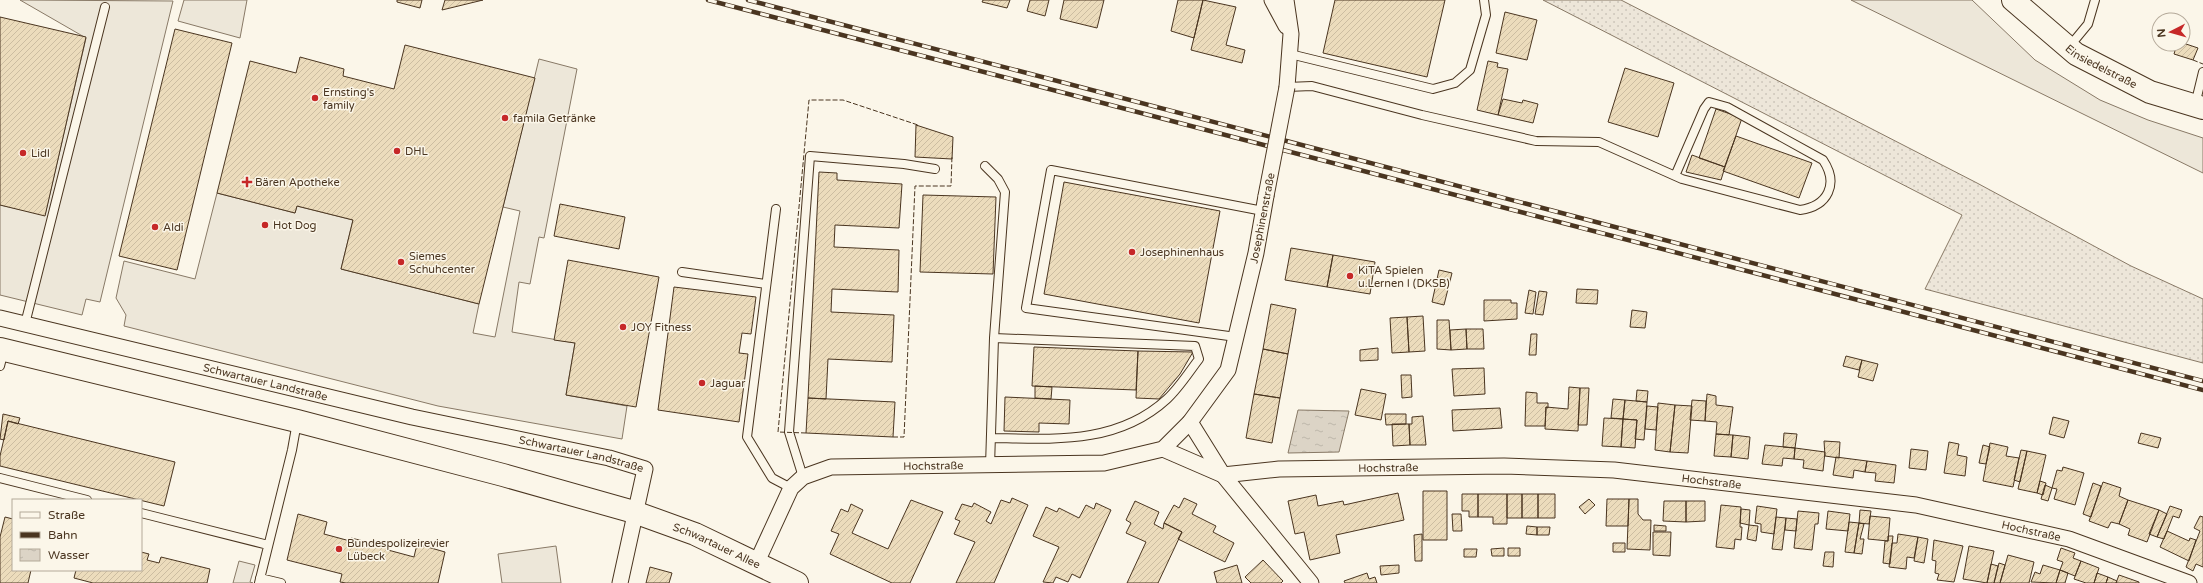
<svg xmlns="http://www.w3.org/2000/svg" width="2203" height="583" font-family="'Varela Round',sans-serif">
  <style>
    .grass { fill: url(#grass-dots); stroke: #887966 }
    .parking { fill: #ede7d9; stroke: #887966 }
    .water { fill: url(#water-ripples); stroke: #887966 }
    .building { fill: url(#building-hatch); stroke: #4a3520 }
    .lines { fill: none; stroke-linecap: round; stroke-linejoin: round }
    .service-casing { stroke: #4a3520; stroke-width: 10 }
    .minor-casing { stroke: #4a3520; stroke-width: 17 }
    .primary-casing { stroke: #4a3520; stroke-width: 24 }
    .service { stroke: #fbf6e9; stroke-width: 8 }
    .minor { stroke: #fbf6e9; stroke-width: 15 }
    .primary { stroke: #fbf6e9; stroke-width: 22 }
    .rail-casing { stroke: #4a3520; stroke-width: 4.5 }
    .rail { stroke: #fbf6e9; stroke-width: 3; stroke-dasharray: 9; stroke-linecap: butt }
    .minor-bridge-casing { stroke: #4a3520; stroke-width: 17; stroke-linecap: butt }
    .minor-bridge { stroke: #fbf6e9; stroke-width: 15 }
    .fence { stroke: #4a3520; stroke-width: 1; stroke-dasharray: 5 2; stroke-linecap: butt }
    .poi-dot { fill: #c62828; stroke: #fbf6e9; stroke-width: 1.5 }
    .labels { text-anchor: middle; stroke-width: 3; stroke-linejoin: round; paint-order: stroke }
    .street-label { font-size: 11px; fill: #4a3520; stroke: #fbf6e9 }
    .poi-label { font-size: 11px; fill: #4a3520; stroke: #fbf6e9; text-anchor: start }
  </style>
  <defs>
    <pattern id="grass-dots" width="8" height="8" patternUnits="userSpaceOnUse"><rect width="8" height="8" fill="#ede6d9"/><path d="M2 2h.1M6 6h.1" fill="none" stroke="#cdc6ba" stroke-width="1.8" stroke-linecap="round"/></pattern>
    <pattern id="water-ripples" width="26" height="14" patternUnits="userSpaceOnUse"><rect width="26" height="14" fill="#dcd4c6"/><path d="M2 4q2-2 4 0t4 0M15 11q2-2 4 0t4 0" fill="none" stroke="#beb7aa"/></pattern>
    <pattern id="building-hatch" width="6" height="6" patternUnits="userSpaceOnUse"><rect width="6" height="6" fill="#ecdcbc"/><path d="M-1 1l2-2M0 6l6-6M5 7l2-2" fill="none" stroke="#ccbda1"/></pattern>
  </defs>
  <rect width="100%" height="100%" fill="#fbf6e9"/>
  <path class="grass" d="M1543,0H1621L1977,183L2131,266L2203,299V363L1925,289L1962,215Z"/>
  <path class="parking" d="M20,0L173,1L100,302L86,299L82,315L0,295V205L45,215L86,38Z
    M184,0H247L240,38L178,21Z
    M1851,0H1972L2035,60L2100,100L2148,120L2203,138V173Z
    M539,59L577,69L544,238L539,237L530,284L519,282L512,332L575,343L566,395L627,406L622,439L438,406L124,326L126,315L116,298L124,261L195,279L217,193L295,213L297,206L353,220L341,269L479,304L473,333L495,337L520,211L503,207Z
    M556,546L561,583H502L498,554Z
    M239,561L255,565L250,582L253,583H233Z"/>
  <path class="water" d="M1298,410L1349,411L1339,452L1288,453Z"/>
  <path class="building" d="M397,0H422L420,8L397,2Z
    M445,0H483L442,10Z
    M983,0H1010L1007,8L982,2Z
    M1030,0H1049L1045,16L1027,11Z
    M1064,0H1104L1097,28L1060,19Z
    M1178,0H1203L1194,38L1171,31Z
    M1203,0L1236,7L1226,45L1245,50L1242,63L1191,50Z
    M1335,0H1445L1427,77L1323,53Z
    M1505,12L1537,20L1527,60L1496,53Z
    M0,17L86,37L45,216L0,205Z
    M175,29L232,43L177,270L119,256Z
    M2183,43L2198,48L2193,60L2174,54L2177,44Z
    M405,45L535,78L479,304L341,269L353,220L297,206L295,213L217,193L250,61L296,73L300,57L344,69L343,76L394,89Z
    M1488,61L1498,63L1497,67L1508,69L1498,115L1477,110Z
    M1625,68L1674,83L1658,137L1608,122Z
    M1503,99L1522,103L1523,100L1538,104L1533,123L1498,115Z
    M1716,109L1742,118L1725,167L1699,158Z
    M916,125L953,137L952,159L915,157Z
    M1736,136L1812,163L1799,198L1723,171Z
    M1692,155L1725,167L1721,180L1686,172Z
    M819,172L837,173V180L902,184L899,228L835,225L834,247L899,250L898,292L832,289L831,312L894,315L892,362L828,359L826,399L808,398Z
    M1064,182L1220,211L1199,323L1044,294Z
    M923,195L996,197L993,274L920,272Z
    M560,204L625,217L619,249L554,236Z
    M1291,248L1333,255L1327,287L1285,280Z
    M1333,255L1375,262L1370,294L1327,287Z
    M568,260L659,277L636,407L566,395L575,343L554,340Z
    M1439,270L1452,273L1444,305L1432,302Z
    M674,287L756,297L751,334L742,333L739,353L748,354L739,422L658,410Z
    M1577,289L1598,290L1597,304L1576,303Z
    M1529,290L1536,292L1533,314L1525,313Z
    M1539,291L1547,292L1543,315L1535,314Z
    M1484,300H1511V303H1517V319L1484,321Z
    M1271,304L1296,309L1288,354L1263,349Z
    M1632,310L1647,312L1645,328L1630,327Z
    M1423,316L1425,351L1409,352L1407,317Z
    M1407,317L1409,352L1392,353L1390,318Z
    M1437,320H1449L1451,350L1437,349Z
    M1466,329L1467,349L1451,350L1450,330Z
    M1466,329H1483L1484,349H1467Z
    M1531,334H1537L1536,355H1529Z
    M1034,347L1138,351L1136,390L1032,386Z
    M1378,348V360L1360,361V350Z
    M1263,349L1288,354L1280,398L1254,394Z
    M1138,351L1193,352L1180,374L1159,399L1136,398Z
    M1846,356L1862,360L1859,370L1843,366Z
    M1862,360L1878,364L1873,381L1858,377Z
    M1484,368L1485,394L1454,396L1452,369Z
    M1401,375H1411L1412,397L1402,398Z
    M1035,386L1052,387L1051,399L1035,398Z
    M1569,387L1580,388L1578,431L1545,429L1546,407L1568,409Z
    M1580,388H1589L1587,425H1578Z
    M1361,389L1386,394L1381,420L1355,415Z
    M1637,390L1648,391L1647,402L1636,401Z
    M1526,392L1537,393V403H1548V408L1546,407L1545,426H1525Z
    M1254,394L1280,398L1272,443L1246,438Z
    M1707,394L1716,396V405L1733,407L1729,435L1716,434L1717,422L1705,421Z
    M1005,397L1070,400L1069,424L1039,423V432L1004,431Z
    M808,398L895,402L893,437L806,433Z
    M1613,399L1625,400L1623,419L1611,418Z
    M1625,400L1647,402L1644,440L1635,439L1637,420L1623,419Z
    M1692,400L1706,401L1705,421L1690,420Z
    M1658,403L1675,405L1670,452L1655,450Z
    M1675,405L1692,406L1688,453L1670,452Z
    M1647,406L1658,407L1656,430L1645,429Z
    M1500,408L1502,428L1453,431L1452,410Z
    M3,414L20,418L18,424L8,421L4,440L0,439Z
    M1385,414H1406V424L1386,425Z
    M1423,416L1426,445H1410L1409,424H1412V417Z
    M2053,417L2069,421L2064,438L2049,434Z
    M1604,418L1623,419L1621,447L1602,446Z
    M1623,419L1637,420L1635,448L1621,447Z
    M8,421L175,462L164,506L0,466V456Z
    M1392,424H1409L1410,445L1393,446Z
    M1784,433L1797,434L1795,448L1783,447Z
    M2141,433L2161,438L2158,448L2138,443Z
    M1716,434L1733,435L1731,457L1714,456Z
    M1733,435L1750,437L1748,459L1731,457Z
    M1824,441L1840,442L1839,458L1825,456Z
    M1949,442L1959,444L1957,455L1967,457L1965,476L1944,473Z
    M1990,443L2008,447L2006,456L2019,458L2013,487L1983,481Z
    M1765,445L1795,448L1794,459L1783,458L1782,466L1762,464Z
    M1983,445L1990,447L1986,464L1979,463Z
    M1795,448L1825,452L1823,471L1803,468L1804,460L1794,459Z
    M1911,449L1928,451L1926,470L1909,468Z
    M2021,450L2027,451L2020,482L2014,480Z
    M2027,451L2046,455L2037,493L2018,489Z
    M1836,457L1867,461L1865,472L1854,470L1853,478L1833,475Z
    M1867,461L1896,465L1894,483L1875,481L1876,473L1865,472Z
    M2063,467L2084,473L2075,505L2054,499L2057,489L2052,488L2057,470L2062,471Z
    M2040,481L2046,483L2043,495L2037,493Z
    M2103,482L2121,488L2119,496L2128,500L2119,524L2111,522L2108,528L2089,521Z
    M2093,483L2101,486L2091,517L2083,514Z
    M2045,485L2052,488L2048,501L2041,499Z
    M1423,491H1447V540H1423Z
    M1398,493L1404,520L1336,535L1340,553L1310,560L1304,532L1295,534L1288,501L1316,495L1318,506L1343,501L1344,505Z
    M1462,494H1478V517H1469V511H1462Z
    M1478,494H1507V524H1493V517H1478Z
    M1507,494H1522V518H1507Z
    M1522,494H1538V518H1522Z
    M1538,494H1555V518H1538Z
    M1012,498L1028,505L994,583H956L975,542L954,534L960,521L955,519L962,504L972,507L974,503L991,512L986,521L991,524L1001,500L1010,503Z
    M1184,498L1197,504L1192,514L1216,526L1213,532L1234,543L1225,562L1178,539L1182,532L1164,523L1174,505L1179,508Z
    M1589,499L1595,505L1585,514L1579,507Z
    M1607,499H1629L1628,526H1606Z
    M1629,499H1638V514L1643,520H1651L1650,550L1627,549Z
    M911,500L943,512L910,583H892L830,554L839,534L831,531L841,509L848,512L851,504L863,510L852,533L888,549Z
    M2128,500L2159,510L2147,542L2128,535L2130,529L2119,524Z
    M1135,501L1159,512L1154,524L1163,529L1164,523L1182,532L1158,583H1127L1146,542L1126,533L1131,523L1126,520Z
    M1664,501H1686V522L1663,521Z
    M1686,501H1705V521L1686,522Z
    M1096,503L1111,510L1080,578L1072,574L1068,582L1056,577L1053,583L1043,582L1059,547L1033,536L1046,507L1057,512L1059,508L1079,518L1086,505L1094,509Z
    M1721,505L1741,507L1740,527H1742L1741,540L1735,539L1734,549L1716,547Z
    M1757,506L1777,509L1774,534L1761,532V524L1755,523Z
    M2170,506L2182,510L2179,518L2173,516L2164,539L2157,537Z
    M1741,509L1750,510L1749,525L1740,523Z
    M1860,510L1871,511L1869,524L1859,523Z
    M2159,510L2167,514L2157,537L2149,534Z
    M1798,511L1819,513L1818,524H1815L1812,550L1794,548Z
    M1828,511L1850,514L1848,531L1826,529Z
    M298,514L327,522L324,534L350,541L351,538L388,547V550L414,557L417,544L445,552L438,583H346L340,582L342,574L287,560Z
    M1452,514H1461L1462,531H1453Z
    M1870,516L1890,518L1888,541L1868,539Z
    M2200,516L2203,517V567L2196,564L2193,571L2186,567L2200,531L2194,528Z
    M5,517L13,519V570H31L28,583H0V537Z
    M1776,517L1786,518L1782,550L1772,549Z
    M1786,518L1797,519L1796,531L1785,530Z
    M1849,522L1859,523L1854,553L1845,552Z
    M1859,523L1864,524L1860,539H1864L1862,554L1854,553Z
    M1654,525L1666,526V531H1654Z
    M1749,525L1758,526L1756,541L1747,539Z
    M1527,526L1537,527V535L1526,534Z
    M1537,527H1550L1549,535H1537Z
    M2167,531L2189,541L2190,538L2196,540L2189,561L2160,547Z
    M1653,532H1671L1670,556L1653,555Z
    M1422,534V561H1415L1414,535Z
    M1898,534L1918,537L1914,558L1907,557L1906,569L1889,567L1892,543H1897Z
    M1888,536H1893L1890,564L1883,563L1885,541H1888Z
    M1918,537L1928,539L1924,563L1914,561Z
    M1934,540L1963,546L1954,582L1937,580L1939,574L1935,573L1936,561L1932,560Z
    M1613,543H1625V552H1613Z
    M1969,546L1994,551L1987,583L1963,579Z
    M1504,548V556H1492L1491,549Z
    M1508,548H1520V556H1508Z
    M2061,548L2075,553L2073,558L2081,561L2075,576L2060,570L2063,562L2057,560Z
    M1464,549H1477L1476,557H1464Z
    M141,552L149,554L147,560L159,563L161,557L210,569L207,583H93L74,578L76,570H141Z
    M1825,552H1834L1833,567L1823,566Z
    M2008,555L2034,562L2029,583H2000Z
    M1263,560L1283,581L1281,583H1251L1245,577Z
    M2081,561L2099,568L2094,583H2086L2074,579Z
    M1999,563L2005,565L2000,583H1994Z
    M1991,564L1998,566L1994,583H1987Z
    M1237,565L1242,583H1217L1214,572Z
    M1399,565V573L1381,575L1380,566Z
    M2043,565L2060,570L2056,583L2031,582L2035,572L2040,574Z
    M650,567L672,573L669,583H646Z
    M2060,570L2068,573L2065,583H2056Z
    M1367,573L1369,579L1375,577L1377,583H1345L1344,581Z
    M2097,573L2108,577L2106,583H2094Z
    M2119,575L2139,582V583H2116Z
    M2108,577L2117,581L2116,583H2106Z"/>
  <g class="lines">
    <defs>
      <path id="service" d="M2069,47L2088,24L2095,0
        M1290,54L1433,89L1455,83L1470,70L1486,15L1484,0
        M1287,87L1312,86L1422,115L1536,141L1599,142L1682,179L1800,210C1828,206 1839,184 1823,160L1727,107L1709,102L1704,109L1675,176
        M2195,105L2203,72
        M985,166L998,179L1005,192L994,338L990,466
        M776,209L747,437L772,478L791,488
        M682,272L766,284
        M25,324L105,7
        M1236,337L1026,308L1051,170L1263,211
        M0,366L4,350
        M991,438C1052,439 1117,445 1167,399C1179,388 1189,372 1199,359L1195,346L994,338
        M803,477L789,432L810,156L904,164L935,169
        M0,478L87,500
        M141,513L268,545
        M260,578L281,583
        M259,583L292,450L297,422"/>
      <g id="minor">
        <path d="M1272,0L1286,26"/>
        <path d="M1286,0L1291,34L1287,87"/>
        <path id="s1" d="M0,318L412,417L609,458L645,469L620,583"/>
        <path d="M1190,422L1223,475L1311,583"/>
        <path id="s2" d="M1163,449L1223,475L1279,469L1504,466L1614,470L1916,505L2069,539L2189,583"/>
        <path id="s3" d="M756,564L791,488L803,477L831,467L1104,463L1163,449L1190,422L1228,370L1256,253L1266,196"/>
      </g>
      <g id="primary">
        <path id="s4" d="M2013,0L2076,54L2150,92L2203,108"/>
        <path id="s5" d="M0,349L297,421L503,475L634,512L695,534L797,583"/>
      </g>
    </defs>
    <use href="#service" class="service-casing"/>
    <use href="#minor" class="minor-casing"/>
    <use href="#primary" class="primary-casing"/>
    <use href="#service" class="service"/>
    <use href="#minor" class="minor"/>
    <use href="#primary" class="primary"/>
    <defs>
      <path id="rail" d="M708,0L2203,390
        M748,0L2203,381"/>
    </defs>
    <use href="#rail" class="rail-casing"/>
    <use href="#rail" class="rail"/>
    <defs>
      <path id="minor-bridge" d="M1266,196L1287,87"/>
    </defs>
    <use href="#minor-bridge" class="minor-bridge-casing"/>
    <use href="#minor-bridge" class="minor-bridge"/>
    <path class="fence" d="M2193,60L2203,64
      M806,433L778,432L809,100H843L918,125
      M893,437H904L915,186H951L952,156"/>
  </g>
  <g class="poi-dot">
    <circle cx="315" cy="98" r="4"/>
    <circle cx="505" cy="118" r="4"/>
    <circle cx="397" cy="151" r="4"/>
    <circle cx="23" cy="153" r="4"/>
    <path d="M245 176h4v4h4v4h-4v4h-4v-4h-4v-4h4z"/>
    <circle cx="265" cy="225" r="4"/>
    <circle cx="155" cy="227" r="4"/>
    <circle cx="1132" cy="252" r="4"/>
    <circle cx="401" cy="262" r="4"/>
    <circle cx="1350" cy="276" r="4"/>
    <circle cx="623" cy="327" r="4"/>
    <circle cx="702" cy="383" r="4"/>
    <circle cx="339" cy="549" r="4"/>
  </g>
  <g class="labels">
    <g class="street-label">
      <text dy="4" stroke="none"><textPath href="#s4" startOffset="111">Einsiedelstraße</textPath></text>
      <text transform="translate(1262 218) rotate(-79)" y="4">Josephinenstraße</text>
      <text dy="4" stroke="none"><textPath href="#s1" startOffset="273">Schwartauer Landstraße</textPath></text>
      <text dy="4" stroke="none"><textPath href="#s1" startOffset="597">Schwartauer Landstraße</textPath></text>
      <text dy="4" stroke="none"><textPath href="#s3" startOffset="232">Hochstraße</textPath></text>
      <text dy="4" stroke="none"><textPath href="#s2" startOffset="231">Hochstraße</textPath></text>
      <text dy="4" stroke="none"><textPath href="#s2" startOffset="555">Hochstraße</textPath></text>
      <text dy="4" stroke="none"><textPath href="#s2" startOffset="879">Hochstraße</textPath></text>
      <text dy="4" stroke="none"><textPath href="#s5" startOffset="744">Schwartauer Allee</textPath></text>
    </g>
    <g class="poi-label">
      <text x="323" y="96">Ernsting's<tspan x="323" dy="13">family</tspan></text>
      <text x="513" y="122">famila Getränke</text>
      <text x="405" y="155">DHL</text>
      <text x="31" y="157">Lidl</text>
      <text x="255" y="186">Bären Apotheke</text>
      <text x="273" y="229">Hot Dog</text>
      <text x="163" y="231">Aldi</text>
      <text x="1140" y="256">Josephinenhaus</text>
      <text x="409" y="260">Siemes<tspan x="409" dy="13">Schuhcenter</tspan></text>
      <text x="1358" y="274">KiTA Spielen<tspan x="1358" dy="13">u.Lernen I (DKSB)</tspan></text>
      <text x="631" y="331">JOY Fitness</text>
      <text x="710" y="387">Jaguar</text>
      <text x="347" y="547">Bundespolizeirevier<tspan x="347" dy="13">Lübeck</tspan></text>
    </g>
  </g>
  <rect x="12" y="499" width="130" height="72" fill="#fbf6e9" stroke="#b4a999"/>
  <rect x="20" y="512" width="20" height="6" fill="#fbf6e9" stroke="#b4a999"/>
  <text x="48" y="519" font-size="12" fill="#4a3520">Straße</text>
  <rect x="20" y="532" width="20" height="6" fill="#4a3520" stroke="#b4a999"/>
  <text x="48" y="539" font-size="12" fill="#4a3520">Bahn</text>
  <rect x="20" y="549" width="20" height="12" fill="url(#water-ripples)" stroke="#b4a999"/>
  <text x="48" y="559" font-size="12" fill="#4a3520">Wasser</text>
  <g transform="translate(2171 32) rotate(264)"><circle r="19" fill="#fbf6e9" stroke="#b4a999"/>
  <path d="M0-3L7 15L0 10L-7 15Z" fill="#c62828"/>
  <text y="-6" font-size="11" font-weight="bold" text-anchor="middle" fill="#4a3520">N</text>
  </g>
</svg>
